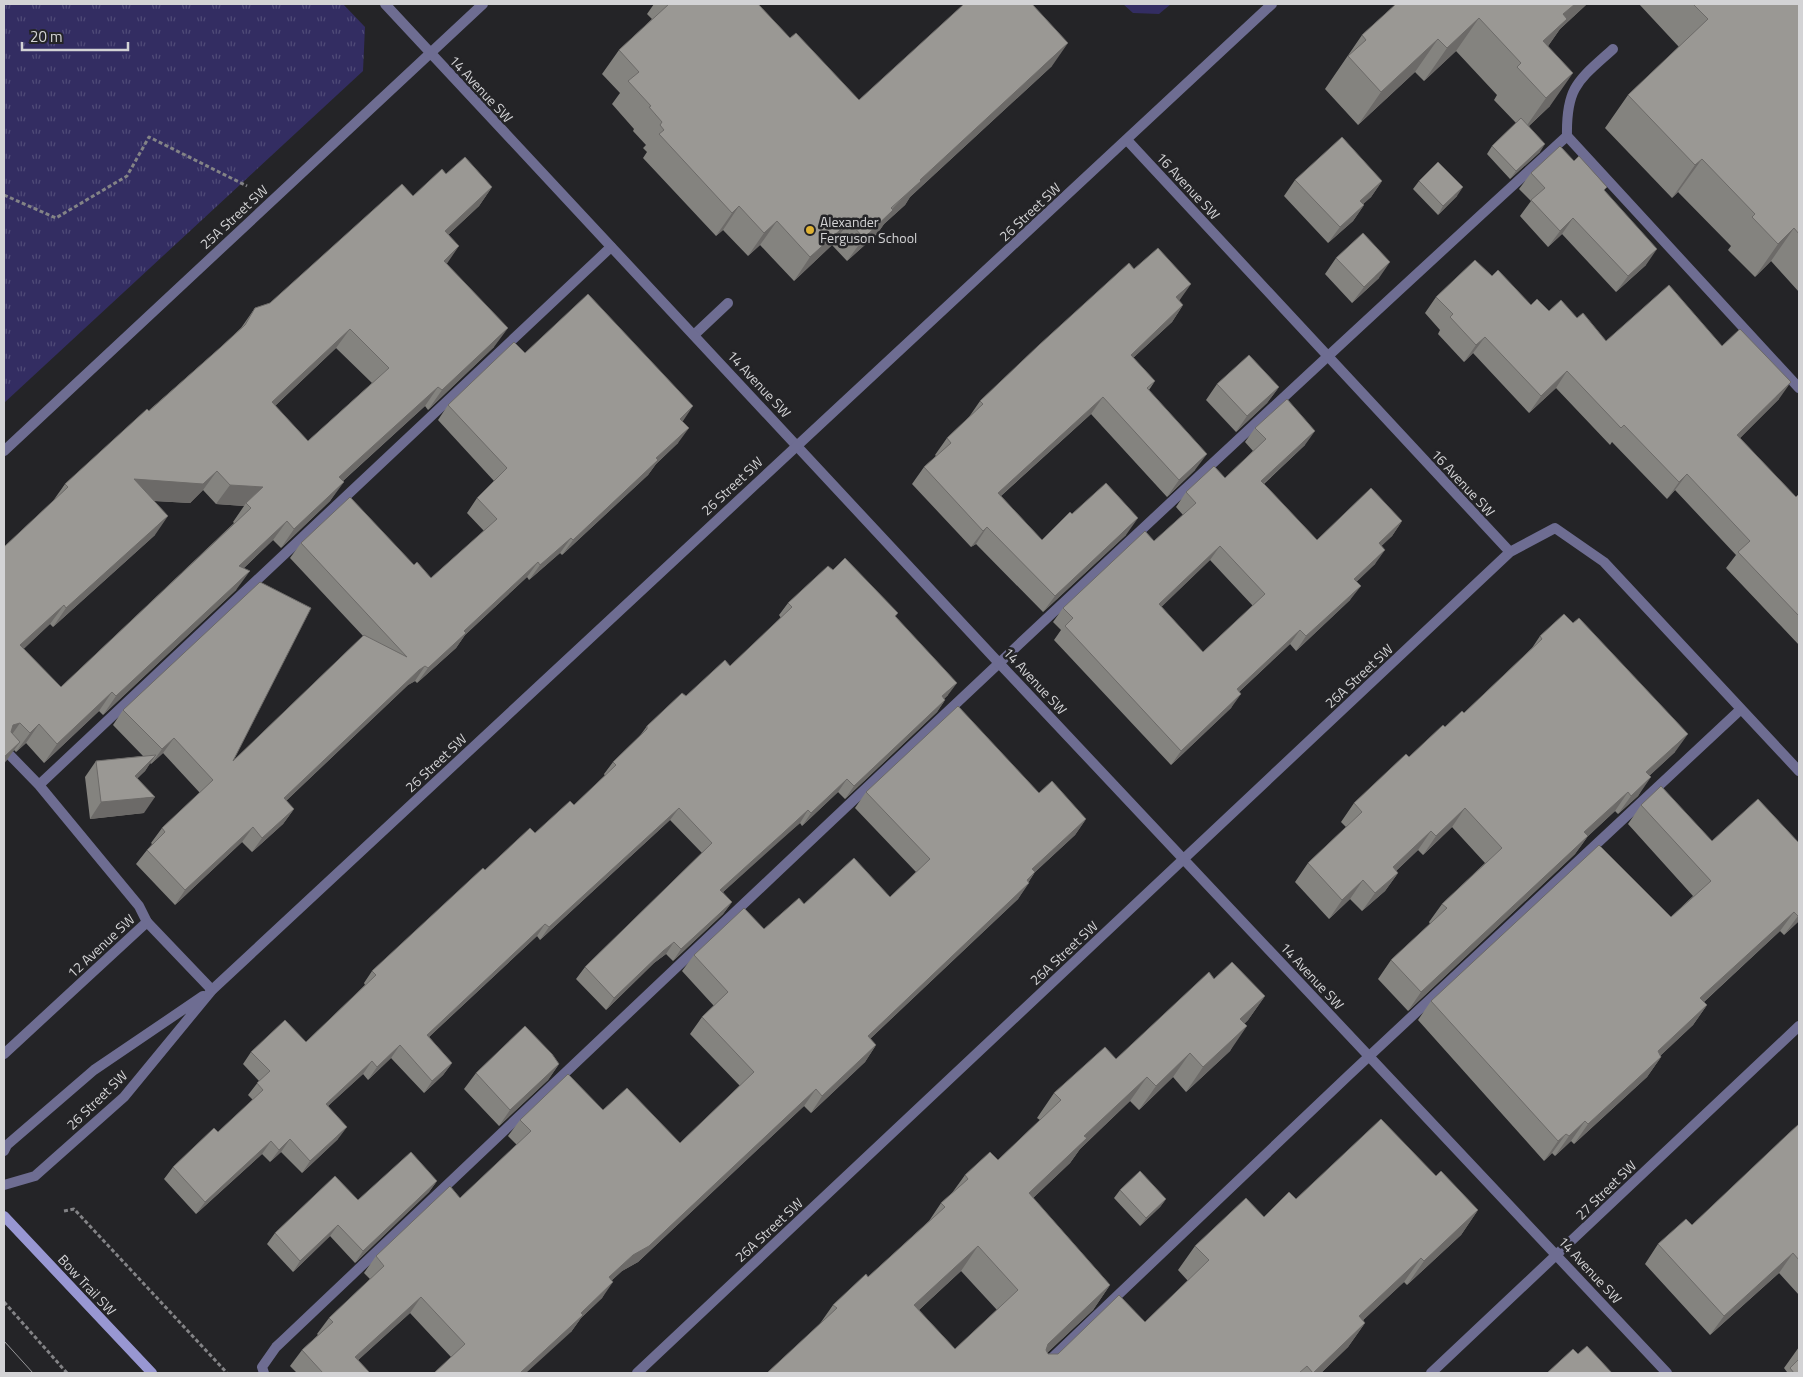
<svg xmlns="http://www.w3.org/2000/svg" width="1803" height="1377" font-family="'Titillium Web',sans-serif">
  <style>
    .park { fill: url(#park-tufts) }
    .pitch { fill: #332d62 }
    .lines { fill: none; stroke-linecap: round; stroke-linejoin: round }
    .path { stroke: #838386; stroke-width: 3; stroke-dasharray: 4 2.5; stroke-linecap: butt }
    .service { stroke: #6e6d92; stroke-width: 10 }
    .minor { stroke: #6e6d92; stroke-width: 10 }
    .tertiary { stroke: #6e6d92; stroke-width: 10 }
    .secondary { stroke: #9897d2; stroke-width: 10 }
    .tram { stroke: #979799; stroke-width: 1 }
    .wall { fill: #84837f; fill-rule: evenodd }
    .shaded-wall { fill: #6c6a68 }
    .building { fill: #9a9894; stroke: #6c6a68; fill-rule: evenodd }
    .poi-dot { fill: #deb133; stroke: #242427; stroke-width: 2 }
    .labels { text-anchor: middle; stroke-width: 5; stroke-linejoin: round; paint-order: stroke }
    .street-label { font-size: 14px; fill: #d3d3d5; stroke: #242427 }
    .poi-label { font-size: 14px; fill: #d3d3d5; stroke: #242427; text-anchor: start }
  </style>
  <defs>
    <pattern id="park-tufts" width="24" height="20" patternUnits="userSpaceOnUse" patternTransform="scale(1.25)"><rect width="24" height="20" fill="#332d62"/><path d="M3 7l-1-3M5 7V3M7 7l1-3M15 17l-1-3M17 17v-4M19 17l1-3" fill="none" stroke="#504b78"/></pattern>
  </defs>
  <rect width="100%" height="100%" fill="#242427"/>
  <path class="park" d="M4,4H343L365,27L363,71L4,403Z"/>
  <path class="pitch" d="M1123,4H1171L1159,14L1133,13Z"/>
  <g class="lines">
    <path class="path" d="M4,195L56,218L127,176L149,137L247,186
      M64,1211L74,1209L227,1373
      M4,1302L67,1373"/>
    <path class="service" d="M1567,136C1566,86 1579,80 1613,49
      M694,335L728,303
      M4,749L39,785L139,906L147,922
      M39,785L611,247
      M264,1373L262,1367L276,1347C704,941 1132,534 1567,136L1799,388
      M1036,1373L1349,1075L1740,710"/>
    <path class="minor" d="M385,4L998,662L1667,1373
      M1127,140L1510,552L1555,528L1604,562L1799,771
      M4,451L483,4
      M4,1054L147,922L212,990
      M637,1373L1510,552
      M1431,1373L1799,1026"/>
    <path class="tertiary" d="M4,1151L7,1145L94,1070L203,996
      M4,1185L35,1176L124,1097L212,990L1272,4"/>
    <path class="secondary" d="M4,1216L152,1373"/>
    <path class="tram" d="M4,1341L33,1373"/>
  </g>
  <path class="wall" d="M654,4H758L790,38L859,100L1052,66L910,197L905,205L884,224L877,234L847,261L832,245L794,281L760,245L748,256L723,230L716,236L643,158L647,152L643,148L646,145L633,131L634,129L612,104L620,93L602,74L619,50L652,19L647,14Z
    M1396,4H1587L1560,29L1548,46L1550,106L1529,126L1540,152L1510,179L1487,154L1492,146L1516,123L1494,100L1497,95L1456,51L1424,81L1415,72L1358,125L1325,89L1362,35Z
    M1639,4H1799V292L1771,261L1755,277L1728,250L1731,246L1678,192L1672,198L1605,128L1628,95L1679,47Z
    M1574,161L1604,191L1646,265L1616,292L1562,234L1548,247L1520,216L1531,201L1519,189L1531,173Z
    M446,174L492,187L479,206L449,234L447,264L494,347L428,410L425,406L343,481L330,501L281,548L273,540L244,568L236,590L103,715L99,711L44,763L26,743L16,752L14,750L6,761L4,547L53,501L65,484L221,347L241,328L255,308L270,303L413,196ZM336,348L372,383L308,441L275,406ZM203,490L216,504L244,506L233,522L234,523L61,687L23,649L50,624L53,627L155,535L154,501L190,503Z
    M1295,180L1382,181L1371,197L1363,204L1364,205L1353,221L1328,243L1284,196Z
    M1419,181L1457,196L1438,215L1413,189Z
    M1336,258L1379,278L1352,303L1325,274Z
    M1134,269L1179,301L1183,305L1172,322L1133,358L1155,381L1149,390L1195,470L1167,497L1091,414L1001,496L1042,540L1072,514L1126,535L1043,612L976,544L971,547L912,484L924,467L936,456L935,455L947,438L969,417L980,401Z
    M1492,276L1531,305L1549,311L1577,318L1606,341L1722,346L1779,399L1740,438L1796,497L1799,494V645L1726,568L1736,555L1675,490L1667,499L1612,442L1610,445L1556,388L1529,413L1473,353L1464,362L1438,334L1440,330L1425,313L1436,297Z
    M525,353L683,421L678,443L656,464L648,475L562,555L560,553L529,580L527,577L465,635L456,648L417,683L415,681L408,685L286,801L294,809L283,824L252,852L242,842L175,905L136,864L147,850L152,844L151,843L162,828L200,793L163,753L151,764L150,763L145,771L137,778L144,813L90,819L85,777L96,761L143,756L113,725L123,710L233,761L363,636L290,558L301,543L414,565L431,578L484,531L467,513L477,498L494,481L438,420L448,405Z
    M1217,384L1279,387L1267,403L1236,432L1206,400Z
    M1255,428L1305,445L1264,484L1317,540L1402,521L1392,536L1381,546L1375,564L1356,582L1350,600L1296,651L1290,644L1239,692L1231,708L1171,765L1054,640L1061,630L1053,622L1063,608L1154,541L1183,515L1176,507L1186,492L1225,478L1253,451L1245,442ZM1210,560L1253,606L1203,652L1161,607Z
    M833,570L898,613L895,617L948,695L944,699L945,700L937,712L845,799L838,792L802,826L800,823L774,845L723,892L732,902L723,914L673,961L666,954L654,963L606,1010L576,979L585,967L702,853L670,820L540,940L537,936L429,1037L452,1063L443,1075L424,1093L391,1058L368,1080L363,1074L328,1106L338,1139L302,1173L281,1152L270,1162L262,1154L196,1214L164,1179L173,1167L218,1132L253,1100L248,1095L259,1081L243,1064L251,1052L306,1042L365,985L364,983L372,971L485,870L574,805L605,776L604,774L613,762L639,737L647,726L686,696L730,666L781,618L779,615L788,603Z
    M1540,636L1675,752L1649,776L1638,796L1618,814L1615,811L1588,836L1575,854L1408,1011L1378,979L1391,960L1430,924L1429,922L1442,904L1485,863L1452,827L1423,855L1418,850L1396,871L1398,873L1385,891L1362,911L1350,899L1329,919L1295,882L1308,863L1346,827L1341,822L1354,803L1445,727L1464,713L1532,648Z
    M866,792L1039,793L1086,819L1075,835L1035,872L1018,899L870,1039L876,1045L865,1062L811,1113L804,1106L638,1262L622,1271L612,1280L602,1298L581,1318L571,1332L451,1357L410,1313L358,1360L370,1373H297L290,1366L302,1350L318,1335L317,1334L329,1318L370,1279L364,1273L376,1256L460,1198L517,1145L508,1136L520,1120L603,1110L680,1143L740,1086L690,1034L702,1017L714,1006L682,971L694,955L764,929L804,904L890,897L916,872L855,808Z
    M1641,805L1712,841L1799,843V921L1784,935L1780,931L1704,1002L1707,1005L1693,1025L1661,1055V1057L1647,1077L1574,1144L1571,1141L1555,1156L1552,1153L1544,1161L1418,1020L1431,1001L1671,917L1693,896L1628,824Z
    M1214,979L1265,996L1248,1020L1244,1024L1230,1051L1186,1092L1173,1077L1139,1110L1130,1101L1080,1149L1070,1163L1033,1198L1110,1285L1093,1310L1048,1352V1354H1058L1145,1322L1188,1281L1178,1270L1195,1246L1264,1217L1296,1199L1436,1176L1478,1210L1461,1235L1407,1285L1404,1282L1363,1320L1365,1323L1348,1347L1321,1373H767L819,1325L833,1305L868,1277L929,1221L941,1203L952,1193L965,1175L998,1160L1040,1120L1037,1118L1054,1093L1116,1059ZM961,1271L997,1310L955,1349L919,1310Z
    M559,1064L548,1080L499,1126L464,1089L476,1073Z
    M1799,1124V1295L1779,1273L1710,1335L1645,1264L1658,1244L1692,1225Z
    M437,1181L429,1192L355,1263L330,1236L293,1272L267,1244L275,1233L358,1200Z
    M1120,1190L1166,1199L1160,1207L1140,1226L1114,1198Z
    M1799,1347V1373H1786L1787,1372L1784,1368Z"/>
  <path class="shaded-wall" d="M1575,4H1587L1560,29L1544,52L1543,41L1563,14Z
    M1479,18L1456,51L1424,81L1447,48Z
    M1438,39L1415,72L1358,125L1381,92Z
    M1068,43L1052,66L910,197L905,205L884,224L877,234L847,261L864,238L920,180Z
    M1573,73L1550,106L1523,131L1546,98Z
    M1545,144L1540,152L1510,179L1516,171Z
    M1702,159L1678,192L1672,198L1695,165Z
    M1382,181L1371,197L1349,217L1360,201Z
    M492,187L479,206L432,250L445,231Z
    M1463,187L1457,196L1438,215L1443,206Z
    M1364,205L1353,221L1328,243L1340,227Z
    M739,206L723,230L716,236L732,213Z
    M1573,218L1562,234L1548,247L1560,231Z
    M777,221L760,245L748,256L764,233Z
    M849,222L832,245L794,281L810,257Z
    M1794,228L1771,261L1755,277L1778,244Z
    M459,246L446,265L444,261Z
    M1657,249L1646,265L1616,292L1628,276Z
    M1390,262L1379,278L1352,303L1364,287Z
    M1191,284L1179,301L1176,297Z
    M1183,305L1172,322L1119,371L1131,355Z
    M508,328L494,347L428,410L442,390Z
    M350,329L336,348L258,422L272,402Z
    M1485,337L1473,353L1464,362L1476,345Z
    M1567,371L1556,388L1529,413L1541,396Z
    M1791,382L1779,399L1726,452L1737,435Z
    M438,387L425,406L326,496L339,477Z
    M1279,387L1267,403L1236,432L1247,416Z
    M1103,397L1091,414L986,509L998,493Z
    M693,406L683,421L670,434L680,419Z
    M689,428L678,443L656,464L648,475L562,555L573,540L656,458Z
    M1315,431L1305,445L1251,495L1261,481Z
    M1207,454L1195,470L1167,497L1179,480Z
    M217,471L203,490L190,503L121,499L134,479Z
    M1687,474L1675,490L1667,499L1679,482Z
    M344,482L330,501L281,548L294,529Z
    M230,485L263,487L246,503L244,506L216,504Z
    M168,516L155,535L53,627L66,608Z
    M1138,518L1126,535L1043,612L1055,596Z
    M287,521L273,540L226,585L239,566Z
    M1402,521L1392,536L1369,558L1379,543Z
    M987,527L976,544L971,547L983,531Z
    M571,538L560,553L529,580L540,565Z
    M1220,546L1210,560L1149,619L1159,604Z
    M1385,550L1375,564L1344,594L1354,579Z
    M538,562L527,577L465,635L456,648L417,683L428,668L464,631Z
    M250,571L236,590L103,715L116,696Z
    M1361,586L1350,600L1296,651L1306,636Z
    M64,605L50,624L7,665L20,645Z
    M1300,630L1290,644L1227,703L1237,689Z
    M425,666L415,681L408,685L273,813L284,798L419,670Z
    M957,683L948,695L933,709L942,696Z
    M112,692L99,711L44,763L57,744Z
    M1241,694L1231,708L1171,765L1181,751Z
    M945,700L937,712L845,799L854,786Z
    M20,723L6,743L13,725Z
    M39,724L26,743L16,752L30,733Z
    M1688,734L1675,752L1633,791L1646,772Z
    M174,738L163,753L151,764L162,749Z
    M20,742L6,761L4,764V757Z
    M156,755L145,771L124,792L135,776Z
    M1651,777L1638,796L1618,814L1631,796Z
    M847,779L838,792L802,826L811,813Z
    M1628,792L1615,811L1572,851L1584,832Z
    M155,797L144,813L90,819L101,802Z
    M679,808L670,820L540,940L549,927Z
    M1465,808L1452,827L1423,855L1436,836Z
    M294,809L283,824L252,852L262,838Z
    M808,810L800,823L712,902L720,890Z
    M1086,819L1075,835L1035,872L1024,888L1029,883L1018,899L856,1052L868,1036L1032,869Z
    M253,827L242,842L175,905L185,890Z
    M1431,831L1418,850L1380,886L1393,867Z
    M1588,836L1575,854L1408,1011L1421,992Z
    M1398,873L1385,891L1362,911L1375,893Z
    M1363,880L1350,899L1329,919L1342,900Z
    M732,902L723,914L673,961L681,949Z
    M1794,912L1780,931L1686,1018L1700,998Z
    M1799,914V921L1784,935L1798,916Z
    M545,924L537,936L418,1047L427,1035Z
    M674,942L666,954L654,963L606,1010L614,998L663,951Z
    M1265,996L1248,1020L1223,1043L1240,1019Z
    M1707,1005L1693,1025L1644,1071L1658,1051Z
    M1247,1026L1230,1051L1186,1092L1203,1067Z
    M400,1045L391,1058L368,1080L377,1067Z
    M876,1045L865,1062L811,1113L822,1096Z
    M1190,1053L1173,1077L1139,1110L1156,1086Z
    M1661,1057L1647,1077L1574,1144L1588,1124Z
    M372,1061L363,1074L317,1116L326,1104Z
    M452,1063L443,1075L424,1093L432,1081Z
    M559,1064L548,1080L499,1126L510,1110Z
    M1147,1077L1130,1101L1080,1149L1070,1163L1012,1218L1029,1193L1084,1136Z
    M816,1089L804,1106L638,1262L622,1271L598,1293L609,1277Z
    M1585,1121L1571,1141L1555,1156L1569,1136Z
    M347,1127L338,1139L302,1173L310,1161Z
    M1566,1134L1552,1153L1544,1161L1558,1141Z
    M290,1139L281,1152L270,1162L279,1150Z
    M271,1141L262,1154L196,1214L205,1202Z
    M437,1181L429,1192L355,1263L363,1251Z
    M1166,1199L1160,1207L1140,1226L1146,1218Z
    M1478,1210L1461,1235L1407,1285L1424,1261Z
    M338,1225L330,1236L293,1272L300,1261Z
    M978,1246L961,1271L897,1330L914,1305Z
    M1793,1253L1779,1273L1710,1335L1724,1316Z
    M1421,1258L1404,1282L1342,1340L1359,1316Z
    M613,1282L602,1298L581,1318L571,1332L526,1373H520L581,1313Z
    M1110,1285L1093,1310L1031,1368L1048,1344Z
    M421,1297L410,1313L344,1373L355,1357Z
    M1365,1323L1348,1347L1321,1373H1312Z"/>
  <path class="building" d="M669,4H758L790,38L796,33L859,100L964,4H1032L1068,43L920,180L921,181L891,208L893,210L864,238L849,222L810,257L777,221L764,233L739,206L732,213L659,134L664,130L660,125L662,122L649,107L651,106L628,81L639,72L619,50Z
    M1396,4H1575L1563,14L1567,19L1543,41L1573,73L1546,98L1517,67L1521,63L1479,18L1447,48L1438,39L1381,92L1348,56L1366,40L1362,35Z
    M1693,4H1799V234L1794,228L1778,244L1752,217L1755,214L1702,159L1695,165L1628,95L1708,19Z
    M1521,118L1545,144L1516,171L1492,146Z
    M1342,137L1382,181L1360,201L1364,205L1340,227L1295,180Z
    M1560,146L1574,161L1579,156L1607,187L1604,190L1657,249L1628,276L1573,218L1560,231L1531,200L1545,188L1531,173Z
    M465,157L492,187L445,231L459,246L444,261L508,328L442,390L438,387L339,477L344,482L294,529L287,521L239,566L250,571L116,696L112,692L57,744L39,724L30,733L20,723L13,725L11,732L20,742L4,757V547L68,487L65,484L147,409L149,411L221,347L245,325L255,308L270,303L402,184L413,196L442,169L446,174ZM350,329L389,368L308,441L272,402ZM217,471L230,485L263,487L246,503L251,508L61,687L20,645L64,605L66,608L168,516L134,479L203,484Z
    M1438,162L1463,187L1443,206L1419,181Z
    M1363,233L1390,262L1364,287L1336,258Z
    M1158,248L1191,284L1176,297L1183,305L1131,355L1155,381L1147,388L1207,454L1179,480L1103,397L998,493L1042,540L1070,512L1072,514L1106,483L1138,518L1055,596L987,527L983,531L924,467L951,443L947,438L983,404L980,401L1039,345L1129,263L1134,269Z
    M1475,260L1492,276L1498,270L1531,305L1537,299L1549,311L1561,300L1577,318L1583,313L1606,341L1669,285L1722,346L1740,329L1791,382L1737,435L1796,497L1799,494V616L1738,552L1750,541L1687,474L1679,482L1624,425L1621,428L1567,371L1541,396L1485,337L1476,345L1450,317L1453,314L1436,297Z
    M588,294L693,406L680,419L689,428L656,458L658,460L573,540L571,538L540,565L538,562L464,631L466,633L428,668L425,666L419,670L284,798L294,809L262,838L253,827L185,890L147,850L165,832L162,828L213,780L174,738L162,749L123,710L260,582L311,608L233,761L364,635L407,657L301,543L350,497L414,565L417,562L431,578L497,519L477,498L507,468L448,405L514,342L525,353Z
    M1249,355L1279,387L1247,416L1217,384Z
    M1287,399L1315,431L1261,481L1267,487L1317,540L1371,488L1402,521L1379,543L1385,550L1354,579L1361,586L1306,636L1300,630L1237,689L1241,694L1181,751L1065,626L1073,618L1063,608L1145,531L1154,541L1196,503L1186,492L1214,466L1225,478L1266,439L1255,428ZM1220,546L1265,594L1203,652L1159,604Z
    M845,558L898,613L895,616L957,683L942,696L945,700L854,786L847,779L811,813L808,810L783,833L720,890L732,902L681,949L674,942L663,951L614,998L585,967L712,843L679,808L549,927L545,924L427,1035L452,1063L432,1081L400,1045L377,1067L372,1061L326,1104L347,1127L310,1161L290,1139L279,1150L271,1141L205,1202L173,1167L214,1128L218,1132L263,1090L257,1083L270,1071L251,1052L285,1020L306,1042L376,975L372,971L483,868L485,870L530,828L535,833L570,801L574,805L616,765L613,762L647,729V726L682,693L686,696L725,660L730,666L792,607L788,603L828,566L833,570Z
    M1564,614L1573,623L1579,618L1688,734L1646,772L1651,777L1631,796L1628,792L1584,832L1588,836L1421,992L1391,960L1447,908L1442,904L1502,848L1465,808L1436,836L1431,831L1393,867L1398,873L1375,893L1363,880L1342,900L1308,863L1362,812L1354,803L1406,754L1409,757L1443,725L1445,727L1462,711L1464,713L1542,639L1540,636Z
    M958,706L1039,793L1052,781L1086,819L1032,869L1035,872L1027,880L1029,883L868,1036L876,1045L822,1096L816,1089L649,1246L633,1255L609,1277L613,1282L581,1313L583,1315L520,1373H434L465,1344L421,1297L355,1357L370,1373H323L302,1350L333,1322L329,1318L384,1266L376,1256L450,1186L460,1198L531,1131L520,1120L568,1074L603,1110L627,1088L680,1143L754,1072L702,1017L728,992L694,955L744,908L764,929L799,898L804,904L854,858L890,897L930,859L866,792Z
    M156,755L135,776L155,797L101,802L96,761Z
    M1661,786L1712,841L1758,799L1799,843V914L1798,916L1794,912L1700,998L1707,1005L1658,1051L1661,1057L1588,1124L1585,1121L1569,1136L1566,1134L1558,1141L1431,1001L1599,845L1671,917L1711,881L1641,805Z
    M1232,962L1265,996L1240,1019L1247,1026L1203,1067L1190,1053L1156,1086L1147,1077L1084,1136L1087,1138L1029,1193L1110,1285L1048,1344L1046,1350L1048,1354H1058L1119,1295L1145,1322L1209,1260L1195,1246L1246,1198L1264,1217L1289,1192L1296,1199L1381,1119L1436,1176L1441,1171L1478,1210L1424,1261L1421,1258L1359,1316L1365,1323L1313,1373L1307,1366L1299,1373H767L837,1308L833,1305L866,1274L868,1277L945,1207L941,1203L968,1179L965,1175L990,1152L998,1160L1061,1100L1054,1093L1105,1047L1116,1059L1209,972L1214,979ZM978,1246L1018,1290L955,1349L914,1305Z
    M525,1026L552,1054L559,1064L510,1110L476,1073Z
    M1799,1124V1260L1793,1253L1724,1316L1658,1244L1686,1219L1692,1225L1787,1135Z
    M411,1152L437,1181L363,1251L338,1225L300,1261L275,1233L335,1176L358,1200Z
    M1140,1171L1166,1199L1146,1218L1120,1190Z
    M1587,1346L1612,1373H1547L1573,1349L1578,1354Z
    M1799,1359V1373H1794L1790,1368Z"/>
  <circle class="poi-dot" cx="810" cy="230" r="5"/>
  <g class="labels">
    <g class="street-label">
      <text transform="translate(481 89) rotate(47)" y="5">14 Avenue SW</text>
      <text transform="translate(1188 186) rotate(47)" y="5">16 Avenue SW</text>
      <text transform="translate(1030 212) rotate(-43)" y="5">26 Street SW</text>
      <text transform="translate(234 217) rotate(-43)" y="5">25A Street SW</text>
      <text transform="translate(759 384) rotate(47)" y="5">14 Avenue SW</text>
      <text transform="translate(1463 483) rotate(47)" y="5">16 Avenue SW</text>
      <text transform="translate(732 486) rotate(-43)" y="5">26 Street SW</text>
      <text transform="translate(1359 676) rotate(-43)" y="5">26A Street SW</text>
      <text transform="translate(1035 681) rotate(47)" y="5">14 Avenue SW</text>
      <text transform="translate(436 763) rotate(-43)" y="5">26 Street SW</text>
      <text transform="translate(101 946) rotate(-43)" y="5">12 Avenue SW</text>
      <text transform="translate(1064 953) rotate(-43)" y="5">26A Street SW</text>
      <text transform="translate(1312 976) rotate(47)" y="5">14 Avenue SW</text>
      <text transform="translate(97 1100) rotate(-44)" y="5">26 Street SW</text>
      <text transform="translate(1606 1190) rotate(-44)" y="5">27 Street SW</text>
      <text transform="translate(769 1230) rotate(-43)" y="5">26A Street SW</text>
      <text transform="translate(1590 1270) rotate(47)" y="5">14 Avenue SW</text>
      <text transform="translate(87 1285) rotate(47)" y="5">Bow Trail SW</text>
    </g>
    <g class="poi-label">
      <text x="820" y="227">Alexander<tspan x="820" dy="16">Ferguson School</tspan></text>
    </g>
  </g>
  <rect width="1803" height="1377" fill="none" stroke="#d3d3d5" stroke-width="10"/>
  <path d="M22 42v8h106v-8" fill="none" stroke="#d3d3d5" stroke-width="2.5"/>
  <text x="30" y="42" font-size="15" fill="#d3d3d5" stroke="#242427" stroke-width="4" paint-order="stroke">20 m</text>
</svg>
